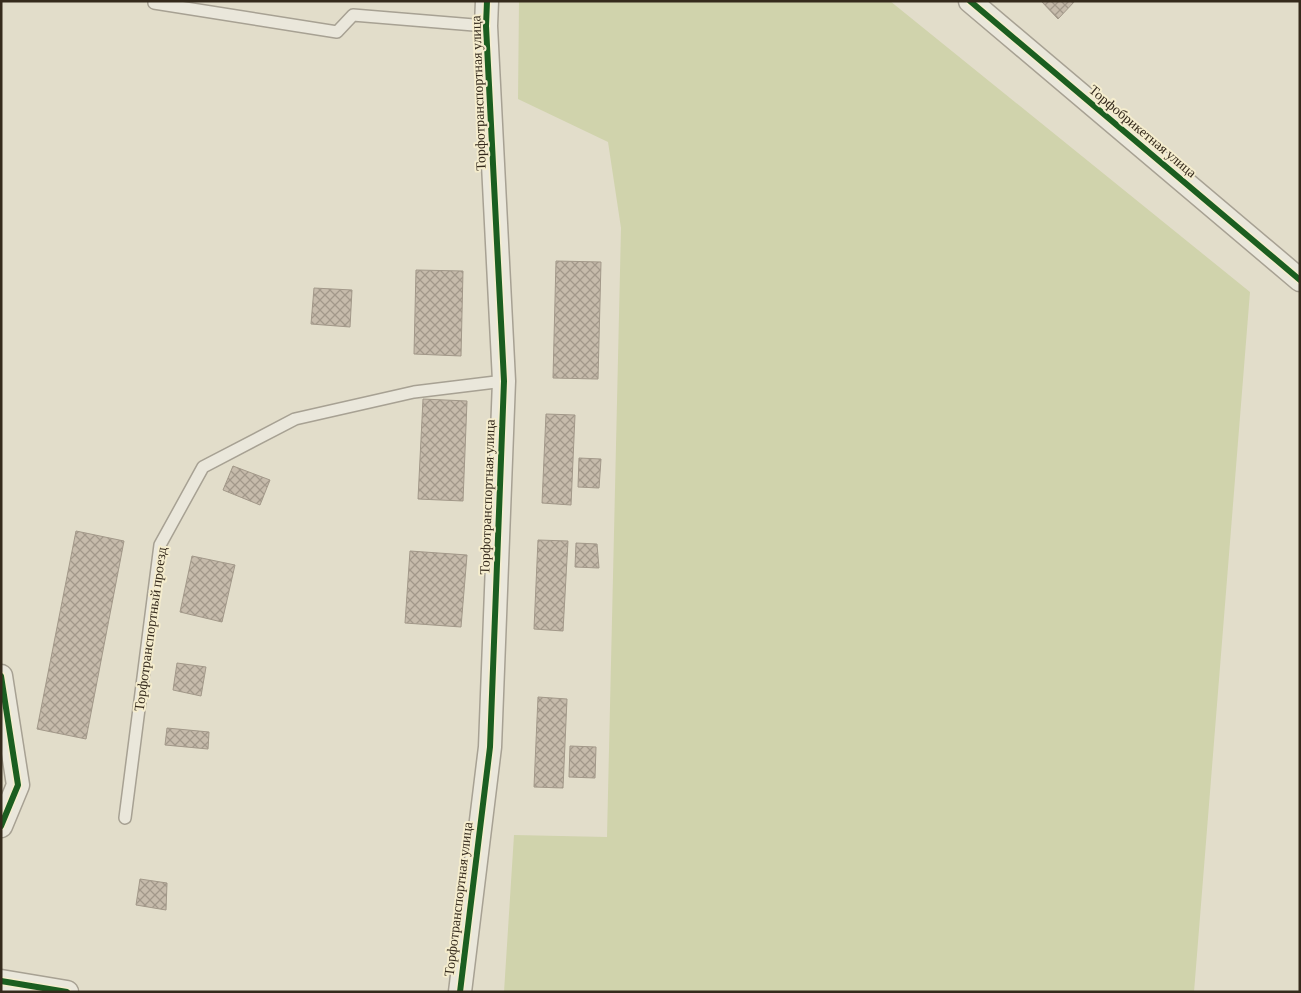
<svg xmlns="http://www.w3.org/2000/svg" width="1301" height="993" font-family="'Crimson Pro',serif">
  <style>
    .green { fill: #d0d3ac }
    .building { fill: url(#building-cross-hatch); stroke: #a29889 }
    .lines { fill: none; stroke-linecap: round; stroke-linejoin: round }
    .service-casing { stroke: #a7a193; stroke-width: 14 }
    .minor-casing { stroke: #a7a193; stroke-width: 25 }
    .service { stroke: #eae7db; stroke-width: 11 }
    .minor { stroke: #eae7db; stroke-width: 22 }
    .cycleway-casing { stroke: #f5edce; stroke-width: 9 }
    .cycleway { stroke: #1b5e20; stroke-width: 6 }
    .labels { text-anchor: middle; stroke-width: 4; stroke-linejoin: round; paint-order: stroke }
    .street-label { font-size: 14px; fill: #352a1c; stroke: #f5edce }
  </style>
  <defs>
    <pattern id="building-cross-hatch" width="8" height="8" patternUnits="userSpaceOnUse" patternTransform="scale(1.25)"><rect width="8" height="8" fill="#c6bbab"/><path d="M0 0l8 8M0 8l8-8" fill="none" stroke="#a2988a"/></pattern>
  </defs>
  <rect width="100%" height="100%" fill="#e2ddca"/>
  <path class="green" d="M519,1H890L1250,292L1194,992H504L514,835L607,837L621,228L608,142L518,99Z"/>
  <path class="building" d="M1041,1H1075L1058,19Z
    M556,261L601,262L598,379L553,378Z
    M416,270L463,271L461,356L414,354Z
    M314,288L352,290L350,327L311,324Z
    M423,399L467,401L463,501L418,499Z
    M546,414L575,415L571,505L542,503Z
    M579,458L601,459L599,488L578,487Z
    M233,466L270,480L260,505L223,490Z
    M76,531L124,541L86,739L37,729Z
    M538,540L568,541L563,631L534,629Z
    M576,543L597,544L599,568L575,567Z
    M410,551L467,555L461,627L405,623Z
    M192,556L235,565L222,622L180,612Z
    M177,663L206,667L201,696L173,690Z
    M538,697L567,699L563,788L534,787Z
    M167,728L209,732L208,749L165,745Z
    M570,746L596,747L595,778L569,777Z
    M140,879L167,883L166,910L136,905Z"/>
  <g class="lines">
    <defs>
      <path id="service" d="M154,3L337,32L353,15L486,26
        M125,818L160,545L203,467L295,419L414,392L504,381"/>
      <path id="minor" d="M970,1L1300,280
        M1,676L18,785L1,826
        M1,981L67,992
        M460,992L490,747L504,381L486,26L487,1"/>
    </defs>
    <use href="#service" class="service-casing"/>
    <use href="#minor" class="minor-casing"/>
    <use href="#service" class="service"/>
    <use href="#minor" class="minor"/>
    <defs>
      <path id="cycleway" d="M970,1L1300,280
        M1,676L18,785L1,826
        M1,981L67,992
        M460,992L490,747L504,381L486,26L487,1"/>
    </defs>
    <use href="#cycleway" class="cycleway-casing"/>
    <use href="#cycleway" class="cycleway"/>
  </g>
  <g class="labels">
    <g class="street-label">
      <text transform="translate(478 93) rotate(-92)" y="5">Торфотранспортная улица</text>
      <text transform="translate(1143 131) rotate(40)" y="5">Торфобрикетная улица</text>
      <text transform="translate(487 497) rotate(-88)" y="5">Торфотранспортная улица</text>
      <text transform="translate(150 629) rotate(-82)" y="5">Торфотранспортный проезд</text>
      <text transform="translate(458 899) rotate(-83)" y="5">Торфотранспортная улица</text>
    </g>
  </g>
  <rect width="1301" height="993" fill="none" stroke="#352a1c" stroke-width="5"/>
</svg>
